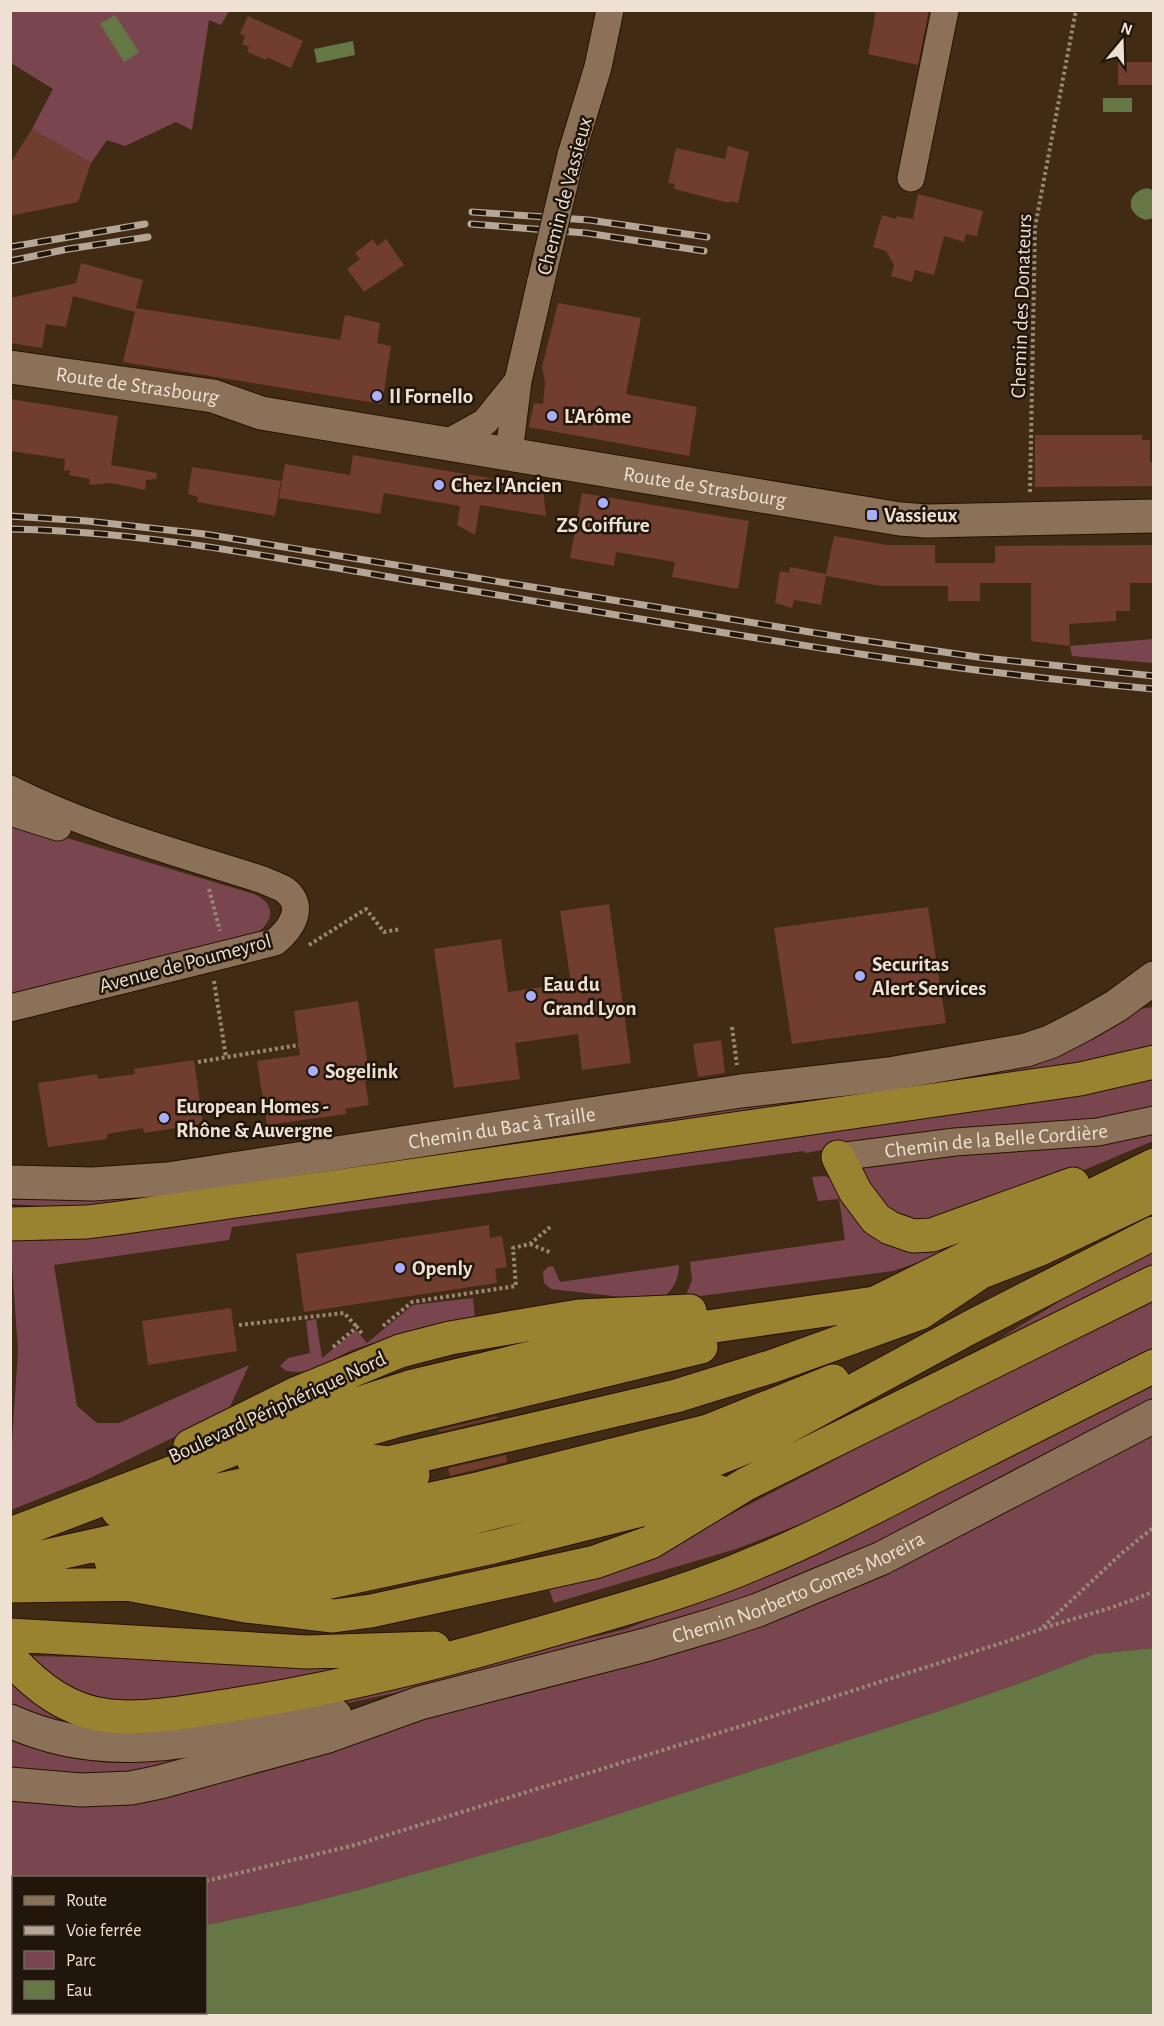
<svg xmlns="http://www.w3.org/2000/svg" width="1164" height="2026" font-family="'Alegreya Sans',sans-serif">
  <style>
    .green { fill: #794650 }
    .water { fill: #657744 }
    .building { fill: #713d2e }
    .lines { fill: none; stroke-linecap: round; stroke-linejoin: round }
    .minor-casing { stroke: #271300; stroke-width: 29 }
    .secondary-casing { stroke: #271300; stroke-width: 35 }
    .trunk-casing { stroke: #271300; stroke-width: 35 }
    .path { stroke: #988774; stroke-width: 4; stroke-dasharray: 3 3; stroke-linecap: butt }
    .minor { stroke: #8a7158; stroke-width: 27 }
    .secondary { stroke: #8a7158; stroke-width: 33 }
    .trunk { stroke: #998230; stroke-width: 33 }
    .rail-casing { stroke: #b6a695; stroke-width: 7 }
    .rail { stroke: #20160c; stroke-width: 4.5; stroke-dasharray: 14; stroke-linecap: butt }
    .minor-bridge-casing { stroke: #271300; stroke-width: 29; stroke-linecap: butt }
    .minor-bridge { stroke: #8a7158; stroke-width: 27 }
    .poi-dot { fill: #aaaffb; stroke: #20160c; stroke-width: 2 }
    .labels { text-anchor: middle; stroke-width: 5; stroke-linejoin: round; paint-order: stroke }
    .street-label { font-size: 21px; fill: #eee0d2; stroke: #20160c }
    .poi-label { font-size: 21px; font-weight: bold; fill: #eee0d2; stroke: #20160c; text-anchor: start }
  </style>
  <rect width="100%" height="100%" fill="#412b14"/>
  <path class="green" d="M10,11H229L221,25L209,20L192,130L176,122L125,146L107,140L91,163L32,129L53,89L11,63Z
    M1153,639V663L1072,656L1070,646Z
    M10,821L254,894C277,904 274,923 254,935L11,994Z
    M1153,1007V1045L1113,1058L75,1208L11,1204L10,1200L74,1199L970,1071L1134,1010Z
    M1153,1070V1110L1129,1117L908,1135L805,1153L804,1151L232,1227L229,1240L54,1265L77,1406L97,1423H119L249,1365L228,1411L88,1479L11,1510V1456L18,1351L10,1234Z
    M1153,1125V1141L1089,1168L940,1224L894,1222L862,1171L864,1167Z
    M824,1176L830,1178L868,1228L1052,1202L931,1258L893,1271L685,1298L692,1280L690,1262L845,1240L839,1199L818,1201L812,1177Z
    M1153,1248V1270L933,1380L1081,1288Z
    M679,1265C679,1281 671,1294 657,1301L551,1289L544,1283L543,1272L548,1267L553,1266L560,1282Z
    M1153,1294V1349L981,1438L811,1520L736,1549L554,1603L547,1583L660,1551Z
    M473,1298L475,1318C436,1326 396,1335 358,1348C331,1357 317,1376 286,1371L280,1366L288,1358L310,1353L306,1321L316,1319L322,1358L356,1330L367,1343L413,1305Z
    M1153,1382V1403L869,1555L700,1620L490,1673L309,1711L112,1737L11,1710V1677L53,1711L403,1683L626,1629L823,1550Z
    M1153,1430V1648L1095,1654L1020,1683L933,1713L552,1835L358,1890L296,1906L206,1925V1878H14V1947H11L10,1794L48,1799L724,1634Z
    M25,1656L378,1662L253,1692L127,1704L69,1691Z
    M11,1732L212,1749L143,1776L11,1775Z"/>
  <path class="water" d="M115,15L139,52L124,62L100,24Z
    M353,41L355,55L317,63L314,49Z
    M1103,98H1132V112H1103Z
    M1147,188L1153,190L1154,218L1146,220C1125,214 1126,192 1147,188Z
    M1153,1648V2015H11V1947H14V2012H206V1925L296,1906L358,1890L552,1835L933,1713L1020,1683L1095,1654Z"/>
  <path class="building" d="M876,10H929L918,65L868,54Z
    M248,16L303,41L291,68L267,57L266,60L247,52L249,47L242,44L245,36L240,34Z
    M1118,62H1154V85H1118Z
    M32,129L91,163L78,202L10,216V164Z
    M728,146L749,152L738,203L730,201L729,203L674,189L675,184L668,183L676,148L725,159Z
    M918,194L983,211L977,236L966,234L964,242L944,236L934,275L915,270L912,282L891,276L894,265L886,251L873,247L882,215L896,219L897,216L913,219Z
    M373,239L377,246L386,239L404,265L364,292L347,269L360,259L355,253Z
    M81,263L143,280L136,308L340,340L345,315L380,323L377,343L391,346L382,404L123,362L135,312L73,296L66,327L46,324L42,348L10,343V298L76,283Z
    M558,303L641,318L626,394L697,407L689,456L529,427L534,403L543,404L545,382L542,367Z
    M10,399L118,416L111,465L157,473L156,479L146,480L145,490L111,483L89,485L90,479L69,475L70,470L64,471L65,459L10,451Z
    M1035,435H1142V440H1150V462H1154V486L1035,487Z
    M353,455L543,487L546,516L480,505L475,535L457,525L460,506L384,493L380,514L279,498L285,464L350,475Z
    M192,467L281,481L275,516L197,502L198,497L188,494Z
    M582,493L749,521L738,589L672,577L675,562L616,552L614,566L570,558Z
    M834,536L887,545H935V563H995V546L1154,545V583H1130V611H1116V621L1069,624L1070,646L1031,641V583H980V601H948V586H881L826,576L821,605L794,600L792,608L775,603L780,571L789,573L790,567L826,574Z
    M609,904L631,1063L582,1070L578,1034L515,1043L520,1079L454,1088L434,949L501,939L508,992L571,983L560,911Z
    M928,907L946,1023L792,1044L774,928Z
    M358,1001L370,1080L365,1081L369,1105L345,1109L346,1114L267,1125L257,1061L300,1055L294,1011Z
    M721,1040L725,1073L698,1077L693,1044Z
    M194,1060L203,1124L144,1133L143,1128L107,1134V1139L48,1147L38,1083L97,1074L98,1079L135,1074L134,1069Z
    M489,1225L490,1238L502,1236L507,1267L495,1269L497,1283L304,1312L296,1254Z
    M231,1308L237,1351L148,1365L142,1321Z
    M497,1416V1418L439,1432V1430Z
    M506,1455L507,1462L450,1476L448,1468Z"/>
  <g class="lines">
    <defs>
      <g id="minor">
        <path d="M571,155L598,67L610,10"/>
        <path d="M911,178L945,10"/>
        <path d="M447,443L485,422L518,381"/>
        <path d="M509,453L518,381L541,281"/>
        <path d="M10,789C90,829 178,853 263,880C269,883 279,886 285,890C307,907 290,930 275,942L10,1008"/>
        <path d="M10,812L58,827"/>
        <path id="s1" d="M838,1157L955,1142L1098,1132L1154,1120"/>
      </g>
      <g id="secondary">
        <path id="s2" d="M10,367L213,396L261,413L900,519L927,521L1154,516"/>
        <path id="s3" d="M10,1182L93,1184L168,1179L741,1091L889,1074L1026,1050L1050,1042L1083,1025L1116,1006L1154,978"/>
        <path d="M10,1721C122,1772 222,1730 335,1715"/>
        <path id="s4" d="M10,1784L81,1790L131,1788L160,1782L328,1736L420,1703L645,1645L716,1624L758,1610L882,1558L1154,1416"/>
      </g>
      <path id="trunk" d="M838,1157L855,1191L876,1219L890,1228L913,1236L932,1235L1073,1184
        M10,1224L87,1222L119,1218L1080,1079L1154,1062
        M969,1277L1038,1250L1154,1195
        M190,1446L295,1394L400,1351L450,1338L579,1316L690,1311
        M254,1462L400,1420L701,1347
        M118,1511L361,1460L388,1463L676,1396L773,1366L920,1313L978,1274
        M16,1532L326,1414L413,1386L589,1344L875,1303L1154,1165
        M111,1561L160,1555L231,1543L481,1488L708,1431L833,1381
        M10,1564L413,1475
        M160,1581L260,1568L714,1460L759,1442L969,1328L1154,1233
        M132,1585L246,1606L333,1616L371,1611L595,1562L651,1542L746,1484L1154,1282
        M10,1586L154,1584
        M253,1592L274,1594L493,1547L717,1491
        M10,1635L306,1652L434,1648
        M10,1658C38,1688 67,1711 109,1716C148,1720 199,1710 238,1704C348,1687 455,1658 562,1627C627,1608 693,1590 755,1563C816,1538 875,1507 933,1477C1007,1440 1080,1403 1154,1366"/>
    </defs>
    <use href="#minor" class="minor-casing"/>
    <use href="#secondary" class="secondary-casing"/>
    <use href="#trunk" class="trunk-casing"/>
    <path class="path" d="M1030,492L1035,227L1076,10
      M209,889L220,931
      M309,945L366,909L384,932L401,929
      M214,981L226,1057
      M732,1027L737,1065
      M198,1062L299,1045
      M530,1244L552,1253
      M239,1325L344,1313L357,1327
      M383,1326L412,1302L516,1286L513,1248L530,1244L550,1227
      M333,1347L357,1327L363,1335
      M1043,1627L1122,1553L1154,1527
      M206,1881L355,1845L780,1714L1014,1639C1060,1620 1109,1612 1154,1591
      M10,1903H14"/>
    <use href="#minor" class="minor"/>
    <use href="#secondary" class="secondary"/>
    <use href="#trunk" class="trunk"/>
    <defs>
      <path id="rail" d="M472,212L589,220L707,237
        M471,224L586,233L704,251
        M10,247L145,224
        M10,261L68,249L148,237
        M10,516L87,521L204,534L847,638L985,658L1154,676
        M10,529C145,531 280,559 413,581C659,621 905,668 1154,689"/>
    </defs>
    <use href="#rail" class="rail-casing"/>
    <use href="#rail" class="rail"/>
    <defs>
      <path id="minor-bridge" d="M541,281L571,155"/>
    </defs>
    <use href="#minor-bridge" class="minor-bridge-casing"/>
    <use href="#minor-bridge" class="minor-bridge"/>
  </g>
  <g class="poi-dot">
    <circle cx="377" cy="396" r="6"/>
    <circle cx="552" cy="416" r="6"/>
    <circle cx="439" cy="485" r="6"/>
    <circle cx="603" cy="503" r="6"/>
    <rect x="866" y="509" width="12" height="12" rx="3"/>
    <circle cx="860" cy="976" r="6"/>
    <circle cx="531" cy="996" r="6"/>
    <circle cx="313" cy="1071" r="6"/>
    <circle cx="164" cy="1118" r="6"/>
    <circle cx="400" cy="1268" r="6"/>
  </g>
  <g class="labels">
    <g class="street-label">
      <text transform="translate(564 196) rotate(-75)" y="7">Chemin de Vassieux</text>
      <text transform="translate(1021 306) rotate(-88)" y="7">Chemin des Donateurs</text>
      <text dy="7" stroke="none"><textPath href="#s2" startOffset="129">Route de Strasbourg</textPath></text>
      <text dy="7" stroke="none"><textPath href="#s2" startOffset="706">Route de Strasbourg</textPath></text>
      <text transform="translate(185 963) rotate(-15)" y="7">Avenue de Poumeyrol</text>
      <text dy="7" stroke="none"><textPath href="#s3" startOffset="496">Chemin du Bac à Traille</textPath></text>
      <text dy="7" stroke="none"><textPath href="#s1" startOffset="159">Chemin de la Belle Cordière</textPath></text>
      <text transform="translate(277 1407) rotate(-25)" y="7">Boulevard Périphérique Nord</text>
      <text dy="7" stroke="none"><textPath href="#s4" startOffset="819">Chemin Norberto Gomes Moreira</textPath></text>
    </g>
    <g class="poi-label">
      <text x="389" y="403">Il Fornello</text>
      <text x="564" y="423">L'Arôme</text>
      <text x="451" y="492">Chez l'Ancien</text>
      <text x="884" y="522">Vassieux</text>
      <text x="603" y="532" text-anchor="middle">ZS Coiffure</text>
      <text x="872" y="971">Securitas<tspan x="872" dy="24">Alert Services</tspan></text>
      <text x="543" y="991">Eau du<tspan x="543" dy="24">Grand Lyon</tspan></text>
      <text x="325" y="1078">Sogelink</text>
      <text x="176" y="1113">European Homes -<tspan x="176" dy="24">Rhône &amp; Auvergne</tspan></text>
      <text x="412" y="1275">Openly</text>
    </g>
  </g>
  <rect width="1164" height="2026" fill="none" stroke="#eee0d2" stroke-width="24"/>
  <rect x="12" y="1876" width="195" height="138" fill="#20160c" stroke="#72675b" stroke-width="1.5"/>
  <rect x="24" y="1896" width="30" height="9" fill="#8a7158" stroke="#72675b" stroke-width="1.5"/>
  <text x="66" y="1906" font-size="18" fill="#eee0d2">Route</text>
  <rect x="24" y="1926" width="30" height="9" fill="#b6a695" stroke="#72675b" stroke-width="1.5"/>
  <text x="66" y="1936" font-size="18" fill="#eee0d2">Voie ferrée</text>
  <rect x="24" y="1951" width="30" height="18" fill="#794650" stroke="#72675b" stroke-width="1.5"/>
  <text x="66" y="1966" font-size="18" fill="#eee0d2">Parc</text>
  <rect x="24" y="1981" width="30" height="18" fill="#657744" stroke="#72675b" stroke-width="1.5"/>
  <text x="66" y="1996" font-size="18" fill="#eee0d2">Eau</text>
  <g transform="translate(1122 42) rotate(19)" stroke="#20160c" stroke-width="4.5" paint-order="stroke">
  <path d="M0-4.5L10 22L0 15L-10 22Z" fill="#eee0d2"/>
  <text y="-9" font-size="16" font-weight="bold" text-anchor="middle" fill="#eee0d2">N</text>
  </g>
</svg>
